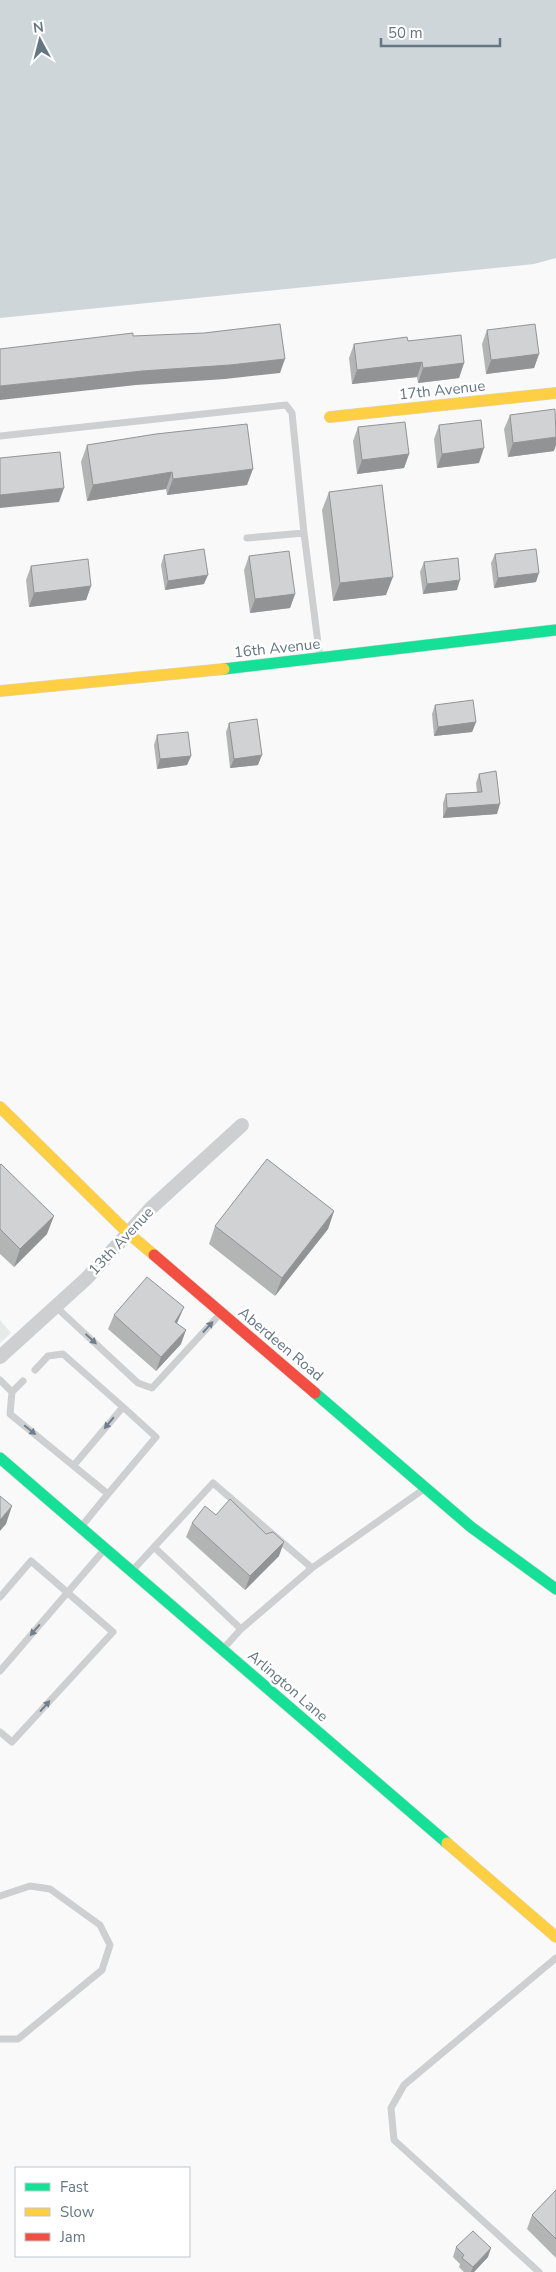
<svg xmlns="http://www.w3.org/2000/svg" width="556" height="2272" font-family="'Nunito Sans',sans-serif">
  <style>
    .built { fill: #e8e9e9 }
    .water { fill: #ced6d9 }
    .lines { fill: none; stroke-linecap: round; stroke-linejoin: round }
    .fast-casing { stroke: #d5d6d7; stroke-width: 12 }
    .slow-casing { stroke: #d5d6d7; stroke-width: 12 }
    .jam-casing { stroke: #d5d6d7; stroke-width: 12 }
    .lane { stroke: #cecfd0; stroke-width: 7 }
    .street { stroke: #cecfd0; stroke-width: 14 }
    .fast { stroke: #16e098; stroke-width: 11 }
    .slow { stroke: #ffcf43; stroke-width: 11 }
    .jam { stroke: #f24e42; stroke-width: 11 }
    .wall { fill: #b3b5b5 }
    .shaded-wall { fill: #929394 }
    .building { fill: #d0d2d3; stroke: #929394 }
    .oneway { fill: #707f8b }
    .labels { text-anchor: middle; stroke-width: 5; stroke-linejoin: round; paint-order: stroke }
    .street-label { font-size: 15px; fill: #657683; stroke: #fff }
  </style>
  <rect width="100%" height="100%" fill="#f9f9f9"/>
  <path class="built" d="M0,1320L11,1333L0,1343Z"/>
  <path class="water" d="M0,0H556V258L534,264L0,318Z"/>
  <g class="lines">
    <defs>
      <path id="fast" d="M224,669L556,630
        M315,1393L471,1527L556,1589
        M0,1458L447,1843"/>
      <path id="slow" d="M330,417L556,393
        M0,691L224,669
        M0,1107L128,1233L154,1255
        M447,1843L556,1937"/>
      <path id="jam" d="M154,1255L315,1393"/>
    </defs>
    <use href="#fast" class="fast-casing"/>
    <use href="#slow" class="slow-casing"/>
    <use href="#jam" class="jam-casing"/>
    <path class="lane" d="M0,436L286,405L292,413L304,533L320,659
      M247,538L304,533
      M55,1306L138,1383L152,1388L221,1313
      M35,1370L48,1356L63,1354L123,1407L74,1465
      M0,1380L12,1392
      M23,1381L12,1392L10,1414L108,1494L156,1437L123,1407
      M81,1527L108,1494
      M154,1547L241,1629
      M312,1568L424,1489
      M132,1571L213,1483L312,1568L241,1629L223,1649
      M0,1597L31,1561L113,1632L12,1742L0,1732
      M0,1671L104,1550
      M0,1896L30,1886L50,1889L100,1925L110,1945L102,1970L18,2039H0
      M539,2272L394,2140L391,2108L404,2085L556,1958"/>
    <path class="street" d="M0,1357L87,1278L151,1208L242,1125"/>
    <use href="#fast" class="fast"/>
    <use href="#slow" class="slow"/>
    <use href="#jam" class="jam"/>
  </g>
  <path class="wall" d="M487,330L539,354L534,368L486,374L482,344Z
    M408,341L464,363L459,378L418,383L417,377L352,384L349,358L354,344Z
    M510,415L554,451L508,457L504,429Z
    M439,425L479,463L437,468L434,439Z
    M358,427L409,454L404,468L357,474L353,441Z
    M87,445L247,485L167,495L166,489L87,501L81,462Z
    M329,492L386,595L333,601L322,510Z
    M495,554L536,582L494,588L491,563Z
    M164,555L204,584L165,590L161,565Z
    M249,556L295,594L290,608L250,613L244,570Z
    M424,562L457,590L423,594L420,572Z
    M31,566L91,586L86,600L29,607L26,580Z
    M435,705L476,722L472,732L434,736L432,714Z
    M229,723L258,765L230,768L226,732Z
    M157,735L191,756L187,765L157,769L154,745Z
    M479,774L497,814L443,818V803L446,794L477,792L476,783Z
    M0,1165L47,1234L14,1267L0,1254Z
    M334,1211L328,1229L275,1296L209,1244L215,1226Z
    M114,1315L178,1321L177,1323L181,1344L156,1371L108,1329Z
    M216,1515L266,1534L279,1556L245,1590L186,1537L192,1523Z
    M556,2190V2258L527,2229L532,2215Z
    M456,2247L488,2257L474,2272H464L459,2267L460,2264L453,2257Z"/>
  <path class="shaded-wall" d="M539,354L534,368L486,374L491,360Z
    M285,359L280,373L225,379L136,385L0,400V386L142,371Z
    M422,362L417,377L352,384L357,370Z
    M464,363L459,378L418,383L423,368Z
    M556,437V445L554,451L508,457L513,443Z
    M484,448L479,463L437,468L442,454Z
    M409,454L404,468L357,474L362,460Z
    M253,469L247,485L167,495L173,479Z
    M172,472L166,489L87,501L93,485Z
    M64,488L59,502L0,508V495Z
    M539,573L536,582L494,588L498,578Z
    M208,575L204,584L165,590L168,581Z
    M393,577L386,595L333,601L340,583Z
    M460,580L457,590L423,594L427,584Z
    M91,586L86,600L29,607L34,593Z
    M295,594L290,608L250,613L255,599Z
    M476,722L472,732L434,736L438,727Z
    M262,755L258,765L230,768L234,759Z
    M191,756L187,765L157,769L160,759Z
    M500,804L497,814L443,818L447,808Z
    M334,1211L328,1229L275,1296L282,1278Z
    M54,1216L47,1234L14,1267L20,1249Z
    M184,1307L178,1321L170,1336L175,1322Z
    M186,1330L181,1344L156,1371L161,1357Z
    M12,1506L6,1524L0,1531V1520Z
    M284,1542L279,1556L245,1590L250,1576Z
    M491,2248L488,2257L474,2272H471L473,2267Z"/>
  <path class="building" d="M280,324L285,359L230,365L142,371L0,386V349L133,333V336L204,333Z
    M535,324L539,354L491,360L487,330Z
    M461,335L464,363L423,368L422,362L357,370L354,344L407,337L408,341Z
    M555,409L556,437L513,443L510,415Z
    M481,420L484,448L442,454L439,425Z
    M405,422L409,454L362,460L358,427Z
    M247,424L253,469L173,479L172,472L93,485L87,445L156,434Z
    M60,452L64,488L0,495V458Z
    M382,485L393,577L340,583L329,492Z
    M204,549L208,575L168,581L164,555Z
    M536,549L539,573L498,578L495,554Z
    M289,551L295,594L255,599L249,556Z
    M458,558L460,580L427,584L424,562Z
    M88,559L91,586L34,593L31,566Z
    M473,700L476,722L438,727L435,705Z
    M257,719L262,755L234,759L229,723Z
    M188,732L191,756L160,759L157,735Z
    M496,771L500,804L447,808L446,794L482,792L479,774Z
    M267,1159L334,1211L282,1278L215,1226Z
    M1,1164L54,1216L20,1249L0,1229V1165Z
    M147,1277L184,1307L175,1322L186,1330L161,1357L114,1315Z
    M0,1496L12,1506L0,1520Z
    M230,1499L266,1534L273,1532L284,1542L250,1576L192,1523L205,1506L216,1515Z
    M556,2190V2239L532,2215Z
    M473,2231L491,2248L473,2267L462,2258L464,2255L456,2247Z"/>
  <defs><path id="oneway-solid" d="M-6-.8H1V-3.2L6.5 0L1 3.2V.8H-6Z" transform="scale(1.25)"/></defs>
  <g class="oneway">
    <use href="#oneway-solid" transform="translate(208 1327) rotate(-47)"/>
    <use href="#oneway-solid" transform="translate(91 1339) rotate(43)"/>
    <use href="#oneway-solid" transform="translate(109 1423) rotate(130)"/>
    <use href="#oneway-solid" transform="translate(30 1430) rotate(39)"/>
    <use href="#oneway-solid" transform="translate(35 1630) rotate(131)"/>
    <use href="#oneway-solid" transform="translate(45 1706) rotate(-48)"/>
  </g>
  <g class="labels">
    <g class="street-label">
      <text transform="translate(442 390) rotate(-6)" y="5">17th Avenue</text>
      <text transform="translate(277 648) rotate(-6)" y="5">16th Avenue</text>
      <text transform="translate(121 1241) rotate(-47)" y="5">13th Avenue</text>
      <text transform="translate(281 1344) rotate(40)" y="5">Aberdeen Road</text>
      <text transform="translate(288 1686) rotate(41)" y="5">Arlington Lane</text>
    </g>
  </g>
  <rect x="15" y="2167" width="175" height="90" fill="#ffffff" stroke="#c1c8cd"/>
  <rect x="25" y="2183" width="25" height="8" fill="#16e098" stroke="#c1c8cd"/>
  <text x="60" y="2192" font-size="15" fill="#657683">Fast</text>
  <rect x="25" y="2208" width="25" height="8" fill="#ffcf43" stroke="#c1c8cd"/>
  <text x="60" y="2217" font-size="15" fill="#657683">Slow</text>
  <rect x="25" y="2233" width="25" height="8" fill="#f24e42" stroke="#c1c8cd"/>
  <text x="60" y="2242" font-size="15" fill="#657683">Jam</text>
  <g transform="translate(40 40) rotate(353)" stroke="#ffffff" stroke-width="4" paint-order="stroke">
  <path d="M0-4L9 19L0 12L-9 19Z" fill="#657683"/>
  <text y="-8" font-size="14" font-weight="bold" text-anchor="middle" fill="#657683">N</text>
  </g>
  <path d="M381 38v8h119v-8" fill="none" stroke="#657683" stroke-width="2.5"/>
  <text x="388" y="38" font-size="15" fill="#657683" stroke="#ffffff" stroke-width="4" paint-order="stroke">50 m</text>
</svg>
